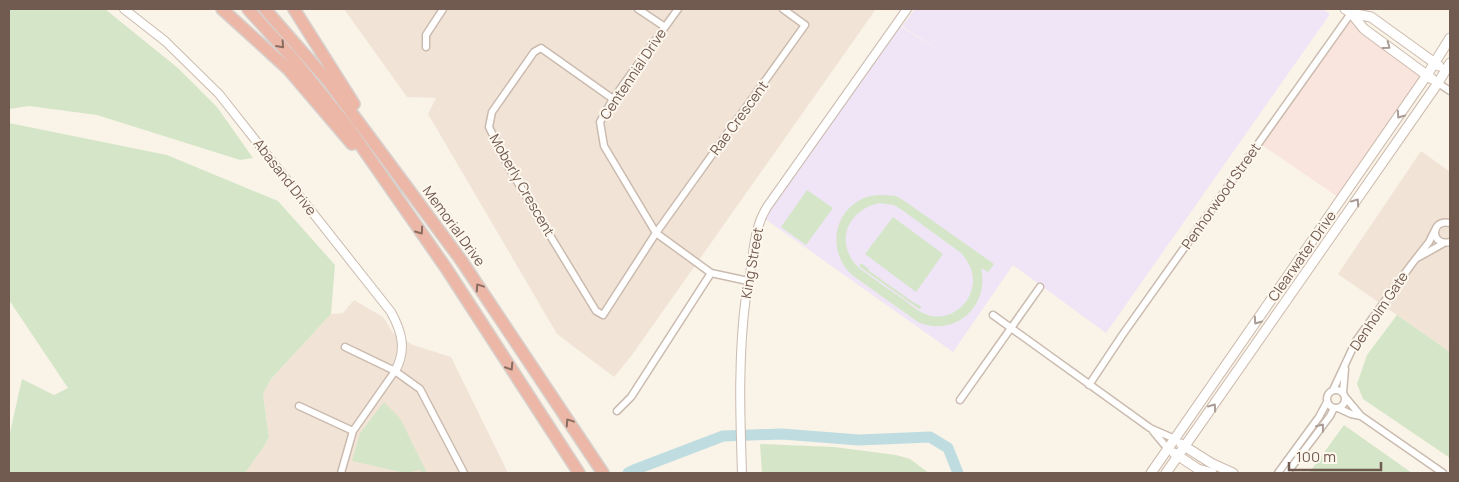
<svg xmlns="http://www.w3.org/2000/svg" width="1459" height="482" font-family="Manrope,sans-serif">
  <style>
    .residential { fill: #f1e4d7 }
    .commercial { fill: #f9e5dd }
    .education { fill: #efe5f6 }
    .green { fill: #d5e6c8; fill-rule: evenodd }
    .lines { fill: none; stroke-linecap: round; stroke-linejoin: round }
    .river { stroke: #bfdde1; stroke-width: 11 }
    .minor-casing { stroke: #cbbbaf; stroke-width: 9 }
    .tertiary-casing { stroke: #cbbbaf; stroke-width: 10 }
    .secondary-casing { stroke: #cdbbad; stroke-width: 11 }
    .motorway-casing { stroke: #d7d1ce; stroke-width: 14 }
    .minor { stroke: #fff; stroke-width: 6 }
    .tertiary { stroke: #fff; stroke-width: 8 }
    .secondary { stroke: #fff; stroke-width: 9 }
    .motorway { stroke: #ecb7a7; stroke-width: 11 }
    .oneway { stroke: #8a6d61 }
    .oneway2 { stroke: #aa9c95 }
    .labels { text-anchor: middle; stroke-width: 4; stroke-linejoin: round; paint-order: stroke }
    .street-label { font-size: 14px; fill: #715a4f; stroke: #fdf7ee }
  </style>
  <rect width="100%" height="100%" fill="#faf3e8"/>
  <path class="residential" d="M344,9H876L632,355L614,377L557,334L428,114L436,98L407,97Z
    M1421,151L1450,172V352L1338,274Z
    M354,300L383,317L393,333L413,345L451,357L508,473H245L263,448L269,437L263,394L271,379L331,314L343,313Z"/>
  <path class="commercial" d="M1351,13L1427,75L1341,199L1259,143Z"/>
  <path class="education" d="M915,9H1323L1330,14L1106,333L1013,265L953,352L761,216L897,24L945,54L902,26Z"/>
  <path class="green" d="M9,9H105L178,68L217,107L253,158L240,160L97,115L29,106L9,109Z
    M9,123L167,155L278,201L335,265L331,314L271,379L263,394L269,437L263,448L245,473H9V437L22,379L54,395L68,388L9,300Z
    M807,190L833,208L806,245L781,227Z
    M883,195L896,196L906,202L994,264L988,272L981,268C990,306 955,338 918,322L852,275C829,254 831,216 860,200C867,196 875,195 883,195ZM879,203L894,205L902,210L961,253C971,264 976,277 971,292C965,310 944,322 925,314C917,311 910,304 903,299C888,289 874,279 859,268C834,244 846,211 879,203Z
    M893,217L943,254L916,292L865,254Z
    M861,263L869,269L868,270L913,302L921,306V308L919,309L867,272L859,266Z
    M1397,315L1450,352V458L1363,399L1357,384L1367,355Z
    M384,402L400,418L427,473H422L420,470L405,473L352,461L360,433Z
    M1344,425L1412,473H1309Z
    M760,444L834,447L896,455L910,459L929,473H762Z"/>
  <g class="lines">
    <path class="river" d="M628,473L634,470L723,436L782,434L859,440L930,437L948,448L958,473"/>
    <defs>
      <path id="minor" d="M638,9L665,27
        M678,9L613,99L600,122L604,146L656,233L711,273L748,281
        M426,47V35L443,9
        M1438,83L1450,91
        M613,99L541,48L534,52L492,112L489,127L509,168L596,311L603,315L656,233L805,25L783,9
        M1450,223C1430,218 1430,247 1450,242
        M1419,257L1444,243
        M993,315L1150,428L1175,439
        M345,347L395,371L420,389L464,473
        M1089,385L1123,334L1354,9
        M1327 399a9 9 0 1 1 18 0a9 9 0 1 1-18 0Z
        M1333,390L1356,341L1411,265L1429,242L1435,230
        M1343,392L1345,369
        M1345,397L1361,416L1443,473
        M960,400L1040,287
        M299,406L353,431
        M1338,408L1351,414L1361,416
        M617,411L631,397L711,273
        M1153,431L1168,449
        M341,473L353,431L395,371
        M1278,473L1319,417L1327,402
        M1287,473L1330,416L1334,408"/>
      <path id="tertiary" d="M124,9L165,41L219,94L391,312C402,332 407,350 395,371
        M742,473C740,414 738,355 746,296C747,289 749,281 750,274C754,250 754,228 767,207L907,9"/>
      <path id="secondary" d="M1345,9L1351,13L1364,29L1432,79
        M1351,13L1371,17L1439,66
        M1181,444L1211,463L1233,473
        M1174,453L1198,469L1212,473
        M1151,473L1427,75L1450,38
        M1166,473L1438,83L1450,63"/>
      <path id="motorway" d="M222,9L288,69L352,144
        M248,9L295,61L348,127L446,268L579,473
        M265,9L328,81L461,260L603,473
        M294,9L354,104"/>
    </defs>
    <use href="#minor" class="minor-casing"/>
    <use href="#tertiary" class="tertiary-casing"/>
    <use href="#secondary" class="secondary-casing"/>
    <use href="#motorway" class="motorway-casing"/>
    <use href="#minor" class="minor"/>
    <use href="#tertiary" class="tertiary"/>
    <use href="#secondary" class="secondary"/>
    <use href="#motorway" class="motorway"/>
  </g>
  <defs><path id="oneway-chevron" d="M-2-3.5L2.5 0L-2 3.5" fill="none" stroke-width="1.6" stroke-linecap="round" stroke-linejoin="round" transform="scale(1.25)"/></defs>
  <g class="oneway">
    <use href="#oneway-chevron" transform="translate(281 45) rotate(48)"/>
    <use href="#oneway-chevron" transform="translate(420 231) rotate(55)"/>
    <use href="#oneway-chevron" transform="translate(479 287) rotate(-124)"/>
    <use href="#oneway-chevron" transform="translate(510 367) rotate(57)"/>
    <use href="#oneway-chevron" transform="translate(569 422) rotate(-124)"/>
  </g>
  <g class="oneway2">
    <use href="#oneway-chevron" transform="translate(1387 46) rotate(36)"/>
    <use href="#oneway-chevron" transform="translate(1400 115) rotate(125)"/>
    <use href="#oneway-chevron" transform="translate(1356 202) rotate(-55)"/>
    <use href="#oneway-chevron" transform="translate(1257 321) rotate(125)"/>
    <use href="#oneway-chevron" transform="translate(1213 407) rotate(-55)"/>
    <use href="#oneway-chevron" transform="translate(1321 427) rotate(-52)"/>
  </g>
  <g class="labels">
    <g class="street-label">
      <text transform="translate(633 74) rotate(-56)" y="5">Centennial Drive</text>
      <text transform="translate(739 118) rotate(-54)" y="5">Rae Crescent</text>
      <text transform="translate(285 177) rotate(52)" y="5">Abasand Drive</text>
      <text transform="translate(522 185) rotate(60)" y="5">Moberly Crescent</text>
      <text transform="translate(1221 196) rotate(-55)" y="5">Penhorwood Street</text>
      <text transform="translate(454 226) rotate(54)" y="5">Memorial Drive</text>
      <text transform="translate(1302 256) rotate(-55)" y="5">Clearwater Drive</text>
      <text transform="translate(752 263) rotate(-80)" y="5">King Street</text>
      <text transform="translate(1379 311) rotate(-56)" y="5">Denholm Gate</text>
    </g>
  </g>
  <rect width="1459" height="482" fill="none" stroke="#715a4f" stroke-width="20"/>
  <path d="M1289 462v8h92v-8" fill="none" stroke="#715a4f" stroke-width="2.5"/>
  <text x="1296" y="462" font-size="15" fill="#715a4f" stroke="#fdf7ee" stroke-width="4" paint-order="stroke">100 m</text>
</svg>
